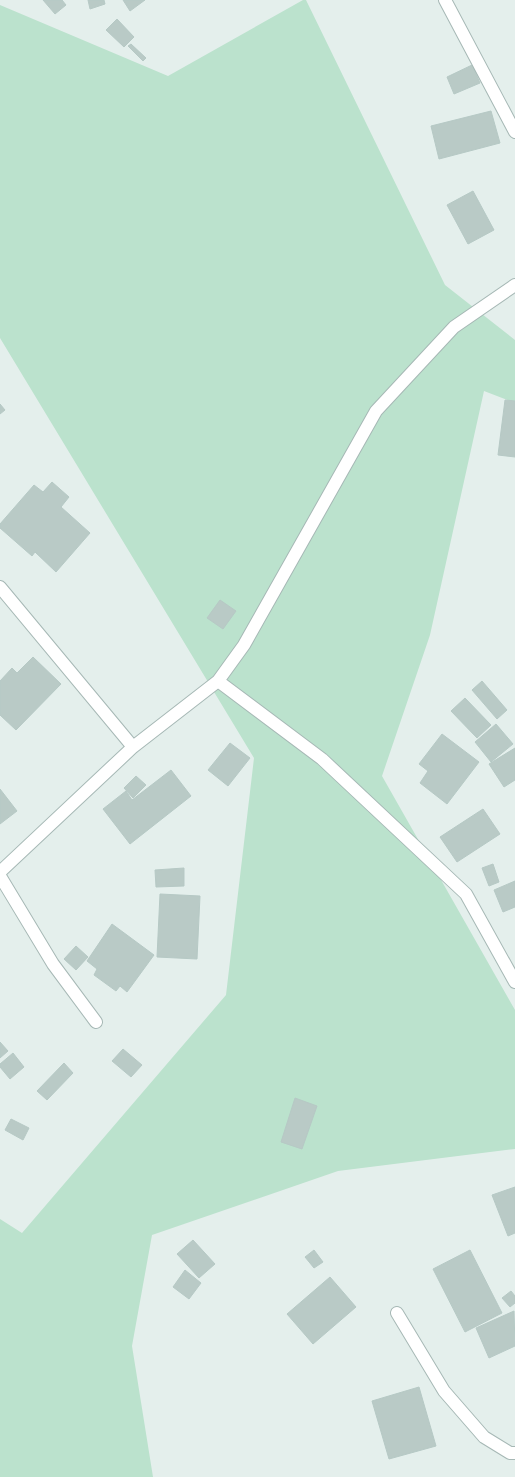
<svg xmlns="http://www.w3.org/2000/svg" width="515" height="1477" font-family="Montserrat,sans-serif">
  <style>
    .green { fill: #bbe2cd }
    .building { fill: #b9cac6; stroke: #b6c9c5 }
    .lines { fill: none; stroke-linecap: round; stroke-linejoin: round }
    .minor-casing { stroke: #a6b8b5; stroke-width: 14 }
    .minor { stroke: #fff; stroke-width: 12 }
  </style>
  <rect width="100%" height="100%" fill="#e4efec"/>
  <path class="green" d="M303,0H306L445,285L515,340V403L484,391L430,635L382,776L515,1010V1149L338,1171L152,1235L132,1346L153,1477H0V1219L22,1233L226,995L254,758L0,338V5L168,76Z"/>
  <path class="building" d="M43,0H62L66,5L55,14Z
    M88,0H104L105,4L90,9Z
    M123,0H145L130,11Z
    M117,19L134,37L124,47L106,30Z
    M131,44L146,58L143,61L128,46Z
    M472,65L480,83L454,94L447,77Z
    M491,111L500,143L439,159L431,126Z
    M473,191L494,230L468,244L447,205Z
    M505,400L515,401V457L498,455Z
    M0,404L5,410L0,414Z
    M52,482L69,497L61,507L90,533L56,572L35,552L32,556L0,528V524L34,485L43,492Z
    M220,600L236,611L223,629L207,618Z
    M33,657L61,684L16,730L0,715V681L12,668L17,673Z
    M482,681L507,710L497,719L472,690Z
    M465,698L491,725L477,738L451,711Z
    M496,724L513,744L491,762L475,742Z
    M442,734L479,762L447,804L420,783L428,771L419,764Z
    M230,743L250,758L228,786L208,770Z
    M515,748V780L504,787L489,764Z
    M171,770L191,796L130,844L103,809L126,791L132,800Z
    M136,776L146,785L133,798L124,788Z
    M0,789L17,811L0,824Z
    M483,809L500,834L457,862L440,837Z
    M493,864L499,882L489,886L482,868Z
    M184,868V886L156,887L155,870Z
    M515,881V907L503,912L494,890Z
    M160,894L200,896L197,959L157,957Z
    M112,924L154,955L127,992L120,986L116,991L94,975L97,969L87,961Z
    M76,946L88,957L76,970L64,959Z
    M0,1042L8,1051L0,1058Z
    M123,1049L142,1065L131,1077L112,1061Z
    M13,1053L24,1067L10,1079L0,1067V1064Z
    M64,1063L73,1073L47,1100L37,1091Z
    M295,1098L317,1106L302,1149L281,1142Z
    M11,1119L29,1128L23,1140L5,1130Z
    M515,1187V1233L508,1236L492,1195Z
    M193,1240L215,1264L199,1278L177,1254Z
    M314,1250L323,1262L314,1268L305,1257Z
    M470,1250L502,1313L465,1332L433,1269Z
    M185,1270L201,1283L189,1299L173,1287Z
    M330,1277L356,1307L313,1344L287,1314Z
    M511,1291L515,1296V1303L510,1307L502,1298Z
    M514,1311L515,1346L489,1358L476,1328Z
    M419,1387L436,1446L389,1459L372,1401Z"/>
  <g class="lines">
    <defs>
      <path id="minor" d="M445,0L515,132
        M0,587L133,747
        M218,681L322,759L466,894L515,982
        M0,872L133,747L218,681L244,645L376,411L454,327L515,285
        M0,876L53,964L96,1022
        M397,1313L444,1391L484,1437L510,1453H515"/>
    </defs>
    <use href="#minor" class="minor-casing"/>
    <use href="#minor" class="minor"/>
  </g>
</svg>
